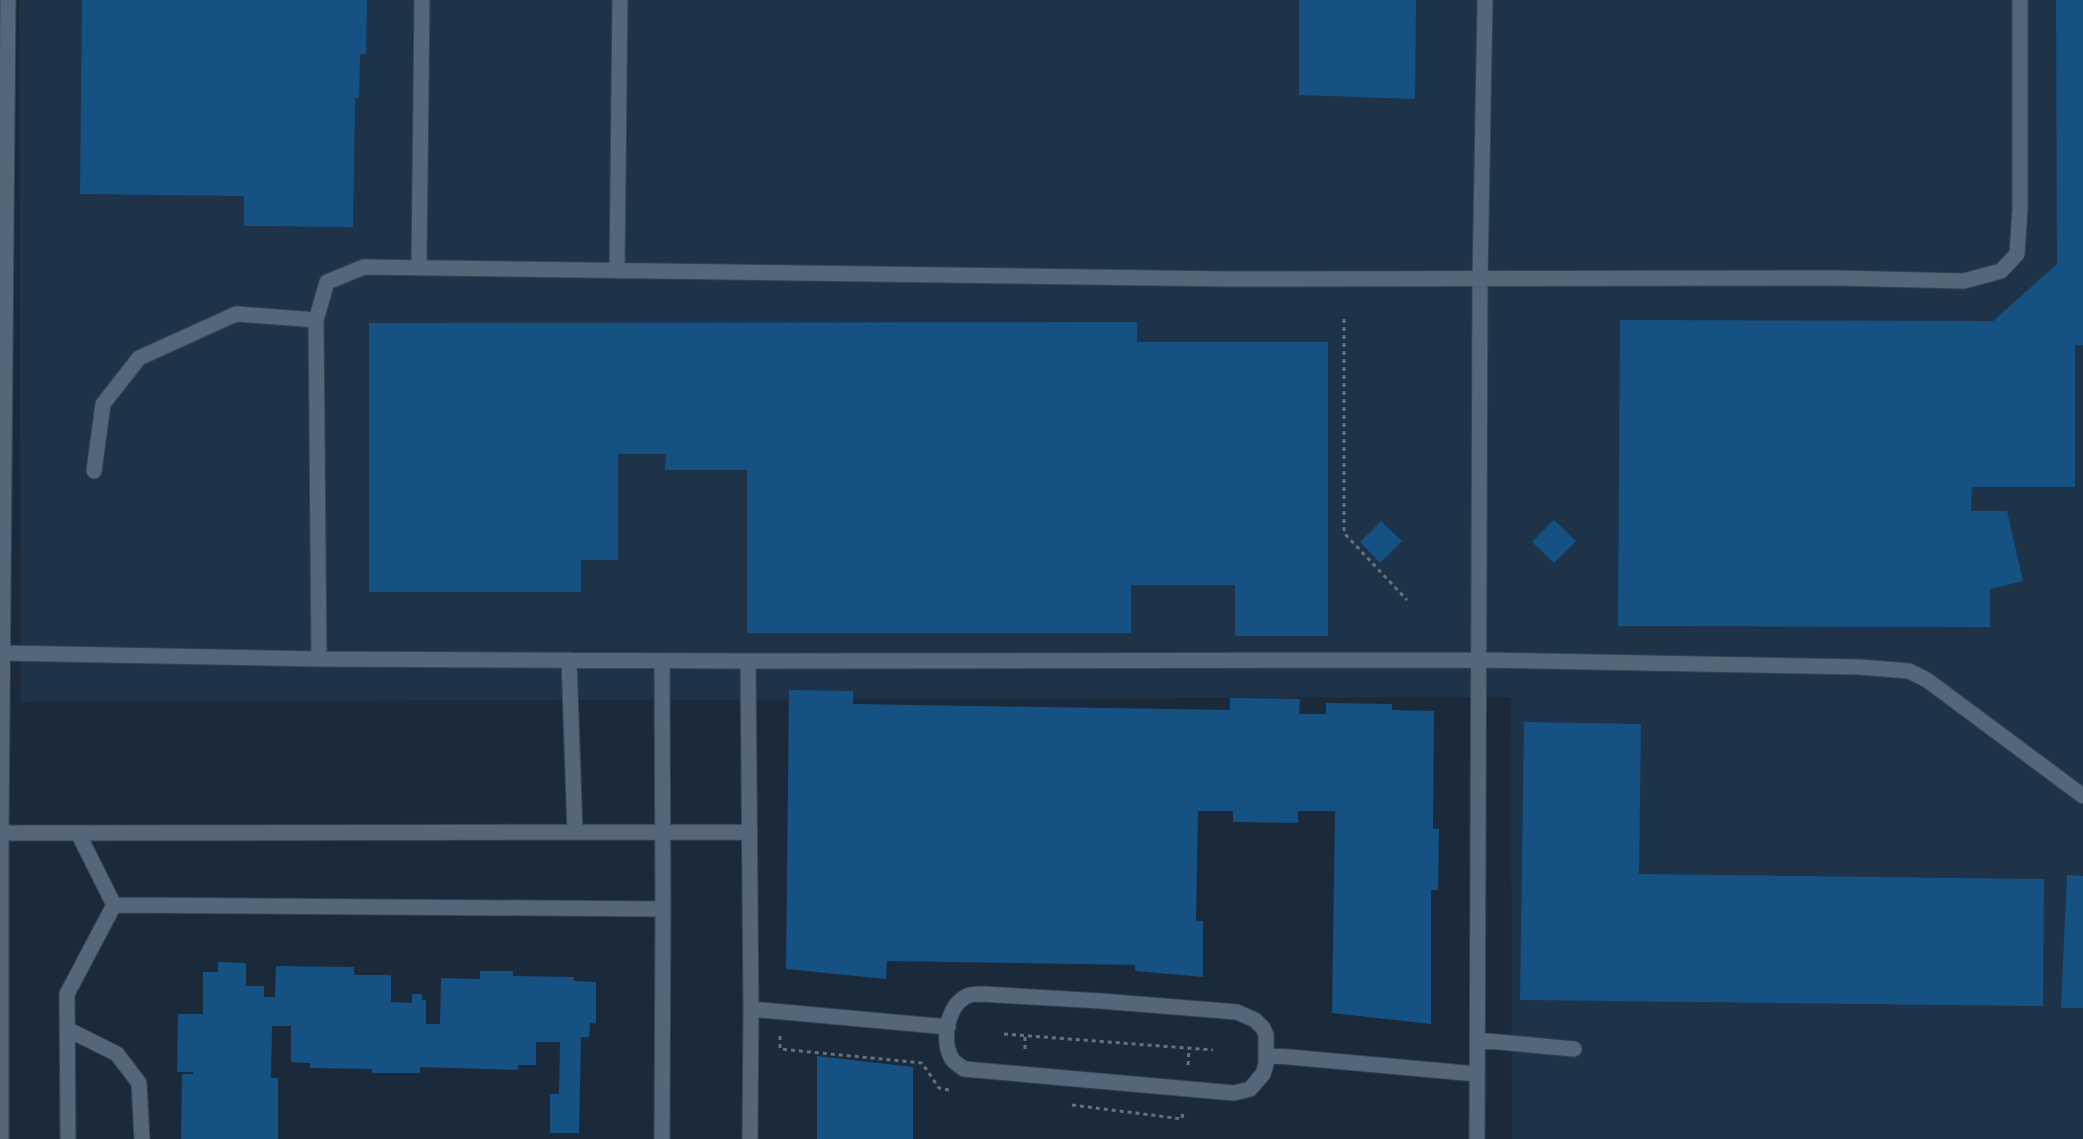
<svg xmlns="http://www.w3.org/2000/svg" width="2083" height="1139" font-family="'Roboto Condensed',sans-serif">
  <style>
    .built { fill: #1e3348 }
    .building { fill: #165183 }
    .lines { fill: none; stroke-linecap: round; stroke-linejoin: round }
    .minor-casing { stroke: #364451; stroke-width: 17 }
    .path { stroke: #647280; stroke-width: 3; stroke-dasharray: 4 4; stroke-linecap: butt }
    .minor { stroke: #546678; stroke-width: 15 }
  </style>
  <rect width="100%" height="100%" fill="#1a2a3a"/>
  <path class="built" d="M19,0H2083V1139H1512L1511,697L21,702Z"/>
  <path class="building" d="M82,0H367L366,54H360L359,98H355L353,227L244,226V196L80,194Z
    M1299,0H1416L1415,99L1299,95Z
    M2056,0H2083V345H2075V487H1972L1971,511H2007L2023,581L1990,589V627L1618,626L1620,320L1993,321L2057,264Z
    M1137,322V342H1328V636H1235V585H1131V633H747V470H665L666,454H618V560H581V592H369V323Z
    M1554,520L1576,541L1554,563L1532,542Z
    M1381,521L1402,541L1380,563L1360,542Z
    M789,690L853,691V704L1230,710V698L1300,699L1299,714H1326V703L1392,704V710L1434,711L1433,829H1439L1438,890H1431V1024L1332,1013L1335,811H1298V823L1233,822V811H1198L1196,921H1203V977L1135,971V965L887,961L886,979L786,969Z
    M1524,722L1641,724L1639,874L2044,879L2043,1006L1520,1000Z
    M2067,875L2083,876V1008H2061Z
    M218,962L246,963V986H264V997H275L276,966L354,967V975H391V1002L412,1003V994H422V1000H426V1024H440L441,978L480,979V971H513V976L574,977V981L596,982V1023H590L589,1037H581L579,1133H550V1094H559L560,1042H536V1065H518V1070L420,1067V1073H372V1069L310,1068V1063L291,1062V1026H272L271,1078H278V1139H181L182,1074H193V1072H177L178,1014H203V972H218Z
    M817,1056L913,1067V1139H817Z"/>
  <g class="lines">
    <defs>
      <path id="minor" d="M419,266L422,0
        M617,271L620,0
        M94,471L103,404L139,358L236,314L316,320
        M2,653L319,659L748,661L1479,660L1859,667L1909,671L1927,680L2083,796
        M319,659L316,320L327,282L364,267L1227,279L1837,278L1964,281L2001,271L2017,254L2020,209V0
        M569,660L575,832
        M748,661L751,1009L750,1139
        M0,833L750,832
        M114,905L663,909L662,661
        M982,994L1101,1001L1237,1012L1255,1020L1263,1028L1266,1035V1064L1263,1074L1250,1089L1234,1093L964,1069C960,1066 955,1063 952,1059C941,1041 947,1006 967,996C971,994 978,994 982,994Z
        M751,1009L948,1027
        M67,1029L117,1054L139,1083L142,1139
        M1477,1040L1574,1049
        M1267,1055L1477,1074
        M1,1139V833L8,0
        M68,1139L67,994L114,905L78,833
        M662,1139L663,909
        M1477,1139L1480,280L1485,0"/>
    </defs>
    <use href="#minor" class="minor-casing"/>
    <path class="path" d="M1344,319V533L1407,600
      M1004,1034L1213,1050
      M780,1036V1049L922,1063L939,1088L949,1090
      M1025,1049V1036
      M1188,1065L1189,1049
      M1072,1105L1182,1119L1183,1111"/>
    <use href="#minor" class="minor"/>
  </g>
</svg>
